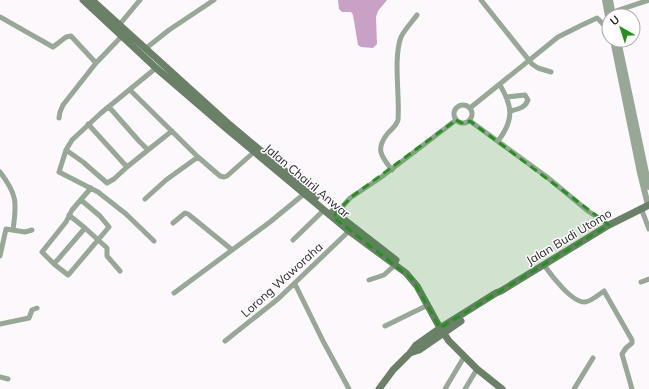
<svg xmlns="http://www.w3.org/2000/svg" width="649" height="389" font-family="Mulish,sans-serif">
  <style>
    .water { fill: #c9a1c7 }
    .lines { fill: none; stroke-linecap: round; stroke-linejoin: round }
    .minor { stroke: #98a896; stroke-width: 5 }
    .tertiary { stroke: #98a896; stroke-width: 6 }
    .secondary { stroke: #6a8167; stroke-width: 7 }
    .marked { fill: #23931e; fill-opacity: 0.2; stroke: #23931e; stroke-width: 3; stroke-dasharray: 8 5; stroke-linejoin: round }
    .labels { text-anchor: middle; stroke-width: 3; stroke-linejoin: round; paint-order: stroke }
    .street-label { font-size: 12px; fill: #2e262d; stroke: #fff }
  </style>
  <rect width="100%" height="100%" fill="#fdf8fc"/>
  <path class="water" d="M338,0H387L378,11L376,17L377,44L373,48L361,47L358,45L353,15L351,12H342L339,9Z"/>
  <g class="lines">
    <path class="minor" d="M481,0L532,64L538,68L551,72
      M610,13L649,0
      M0,17L53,47L66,37L71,36L96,63L122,36
      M120,24L140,0
      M145,49L169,30L214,0
      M130,90L198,157L220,176L224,177L227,176L254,152
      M507,97L525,95L528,100C525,108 518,109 510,111
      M454 114a9 9 0 1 1 18 0a9 9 0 1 1-18 0Z
      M109,107L139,141L148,150L127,167
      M470,108L558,37L582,25L597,18L604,25L609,27
      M59,118L60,112L63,105L96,63
      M470,121L547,177L588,211L609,225
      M498,141C514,120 513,107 500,85
      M66,150L83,162L107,183L114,179L127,167L88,124
      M148,150L172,131
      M392,170C381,156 375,149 388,133C392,129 396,126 398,120C400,97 393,58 401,37C405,29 412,22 417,15
      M0,172C17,194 17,202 13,230
      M145,199L166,180L198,157
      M81,200L100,216L109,227L70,273L68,275L54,264L42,252L66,222L72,210L91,188
      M641,208L649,229
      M69,215L85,228
      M334,216L350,198L380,178L456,120
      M173,223L185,213L188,214L231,249
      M293,240L324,210
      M154,241L126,214L98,192L59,172L66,150L72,140L101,113L156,68
      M0,256L6,229L25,232L32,230
      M54,264L85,228L107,248V256L120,271
      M544,265C551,275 572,303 585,302C592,301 598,295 604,291L632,340V343L626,348L622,354L632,389
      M369,280L384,275L395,265
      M641,282L649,279
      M295,284L323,341L349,389
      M174,293L270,222L304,194
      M0,324L29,318L32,310L37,308
      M385,326L428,305
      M225,341L278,299L349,231
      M0,377L8,379
      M445,389L464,357
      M465,389L477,369
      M574,389L593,358"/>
    <path class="tertiary" d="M605,0L609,22
      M610,0L613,16
      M613,40L640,173L648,205
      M618,40L649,187"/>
    <path class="secondary" d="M83,0L156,68L227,129L349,231L406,273L417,286L440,328L449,341L477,369L502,389
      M92,0L230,125L316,197
      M333,211L396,260
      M410,353L419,350L461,321
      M379,389L393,370L410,353L416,345L440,328L496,293L501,291L609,225L649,205"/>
  </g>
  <path class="marked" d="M456,120L464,124L470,121L609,225L440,328L412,279L333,217L350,198Z"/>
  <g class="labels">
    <g class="street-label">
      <text transform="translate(307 181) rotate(40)" y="4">Jalan Chairil Anwar</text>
      <text transform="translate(569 237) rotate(-31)" y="4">Jalan Budi Utomo</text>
      <text transform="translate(282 280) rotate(-42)" y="4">Lorong Waworaha</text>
    </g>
  </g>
  <g transform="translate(621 28) rotate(321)"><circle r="19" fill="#ffffff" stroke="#aba8ab"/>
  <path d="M0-3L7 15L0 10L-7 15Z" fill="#23931e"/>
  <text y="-6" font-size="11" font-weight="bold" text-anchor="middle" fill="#2e262d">U</text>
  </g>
</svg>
